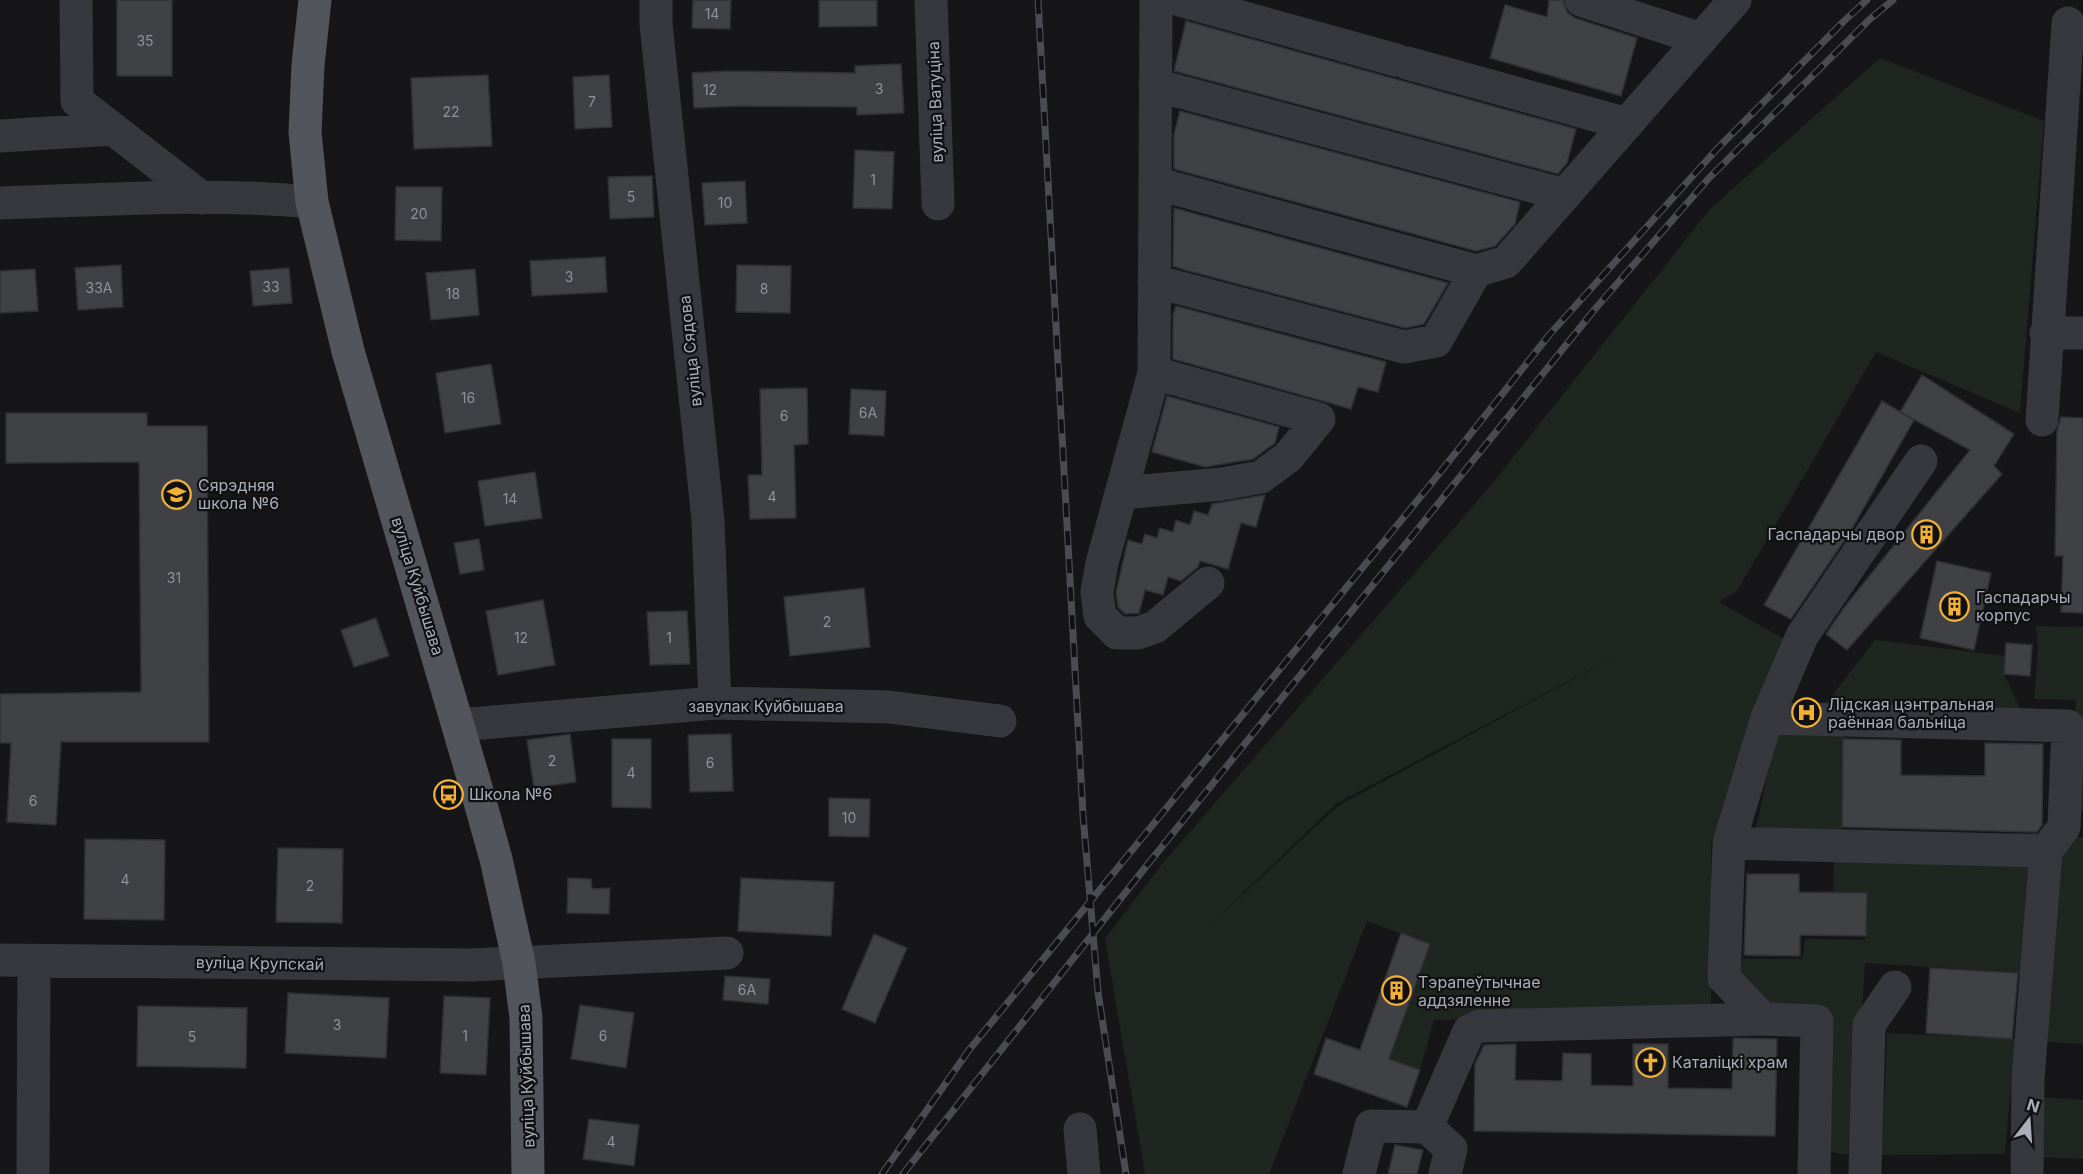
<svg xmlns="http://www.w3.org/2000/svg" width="2083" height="1174" font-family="Inter,sans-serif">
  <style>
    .green { fill: #1e261f; fill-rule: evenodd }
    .building { fill: #404145; stroke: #303034; stroke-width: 1.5 }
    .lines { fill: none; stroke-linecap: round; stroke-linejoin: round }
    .minor { stroke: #37383d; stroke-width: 33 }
    .major { stroke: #53555c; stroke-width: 33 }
    .rail-casing { stroke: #4a4c52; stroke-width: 7 }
    .rail { stroke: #111113; stroke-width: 4.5; stroke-dasharray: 14; stroke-linecap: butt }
    .labels { text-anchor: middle; stroke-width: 4.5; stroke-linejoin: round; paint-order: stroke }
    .number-label { font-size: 14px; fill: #8e929b }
    .street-label { font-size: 16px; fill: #a8adb8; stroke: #111113 }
    .poi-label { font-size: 16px; fill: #a8adb8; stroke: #111113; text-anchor: start }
  </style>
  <rect width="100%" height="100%" fill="#161618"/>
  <path class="green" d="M1880,58L2044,121L2020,413L1876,352L1737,591L1719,602L1789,642L1711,843V1014L1434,1020L1420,1070L1389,1059L1430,944L1367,921L1269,1174H1145L1105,939L1162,864L1492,484L1710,209ZM1622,653L1338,806L1207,928L1337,803Z
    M2036,626L2083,627V811H2071L2076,700L2034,699L2038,649Z
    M1875,640L2005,656L2004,674L2023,715L1820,711Z
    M1776,732L1844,733L1842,830L1756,829Z
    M2040,833L2033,973L1865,963L1854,1152C1843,1157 1835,1154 1825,1147L1819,1017L1770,1013L1739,980L1742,959H1803L1805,939L1865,940L1867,893L1833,892L1835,835Z
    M2070,836L2083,837V1044L2036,1041L2047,865Z
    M1887,1033L2015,1039L2005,1154L1882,1155Z
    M2040,1097L2083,1100V1159L2035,1157Z"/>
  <path class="building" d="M117,0H172V76H117Z
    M693,0H731L730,29L692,28Z
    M819,0H877V26L819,27Z
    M1549,0H1563L1567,12L1575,18L1637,38L1621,96L1490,58L1505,5L1547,17Z
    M1186,21L1576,129L1567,163L1558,174L1174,71Z
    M901,64L904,113L857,115V107L740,106L694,108L692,73L727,71L855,73V66Z
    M488,75L492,146L414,149L411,78Z
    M609,75L612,127L575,129L573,77Z
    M1180,111L1520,202L1515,224L1495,246L1476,251L1174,169V134Z
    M855,150L894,152L892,209L853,208Z
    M652,176L654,217L610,219L608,177Z
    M745,181L747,223L705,225L702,183Z
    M396,187H442L441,241L395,240Z
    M1174,208L1448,283L1424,324L1405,328L1185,270L1173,266Z
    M605,257L607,292L532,296L530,261Z
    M121,265L123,307L78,310L75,268Z
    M737,265L791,266L790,313L736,312Z
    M289,268L292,303L253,306L250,271Z
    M35,269L38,311L0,313V271Z
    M475,269L479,315L431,320L426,273Z
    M1176,306L1386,362L1378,392L1358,387L1351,409L1173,359V315Z
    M491,364L501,424L445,433L436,373Z
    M1922,375L2014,434L1994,466L2002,474L1847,650L1826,634L1843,609L1970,450L1900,412Z
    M807,388L808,444L794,445L796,518L750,519L748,475H762L760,389Z
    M851,389L886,391L884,436L849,434Z
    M1167,396L1279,427L1275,443L1253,459L1205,467L1152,452Z
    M1882,401L1914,420L1850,532L1791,619L1764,605Z
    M6,413H147V426H207L209,742H61L56,825L7,822L11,743H0V694L141,692L139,462L6,463Z
    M2061,417L2083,418V613L2061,612L2063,556H2055L2057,431Z
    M535,472L542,518L485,526L478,481Z
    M1265,495L1256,527L1241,523L1228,569L1200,561L1198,567L1181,581L1168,577L1163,595L1145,590L1139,613L1125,614L1118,607L1116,592L1128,540L1142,544L1145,534L1157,538L1160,528L1173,532L1176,520L1190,525L1194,511L1208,515L1212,504Z
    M479,539L484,570L460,574L454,543Z
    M1937,561L1991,573L1974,650L1920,638Z
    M864,588L870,647L790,656L784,597Z
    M543,600L555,665L498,675L486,611Z
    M687,611L690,664L650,665L647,612Z
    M376,618L389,656L354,667L341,630Z
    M2006,643L2032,645L2030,676L2004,674Z
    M570,734L576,782L534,788L527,740Z
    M731,734L733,791L690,792L688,735Z
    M612,739H651V808L612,807Z
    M1843,739L1901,740V775L1985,776V743L2043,744L2042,825L2037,832L1842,827Z
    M829,798L870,799L869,837L829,836Z
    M85,839L165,840L164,920L84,919Z
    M278,848L343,849L342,923L276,922Z
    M1747,874H1799V892L1867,893L1866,936L1800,935V956L1744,955Z
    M568,878L591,879L592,889L610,888L609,914L567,913Z
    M741,878L834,882L831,936L738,931Z
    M1401,933L1430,944L1389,1059L1420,1070L1407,1107L1314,1074L1326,1038L1360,1050Z
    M874,934L907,948L875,1023L842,1009Z
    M1930,968L2018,973L2012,1039L1926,1033Z
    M725,976L770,979L768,1004L723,1000Z
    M288,993L389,998L386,1058L285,1053Z
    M444,996L490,998L486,1075L440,1073Z
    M580,1005L634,1013L626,1068L571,1059Z
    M138,1006L247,1008L246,1068L137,1066Z
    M1733,1038L1777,1039L1775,1136L1474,1131L1475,1064L1484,1045L1516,1044L1515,1080L1562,1081L1563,1053L1591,1054V1085L1633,1086V1044H1668V1088L1732,1089Z
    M589,1119L639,1125L634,1166L583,1159Z
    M1395,1145L1423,1150L1417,1174H1388Z"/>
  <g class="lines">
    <path class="minor" d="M76,0L77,101L202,198
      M656,0V24L708,520L715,703
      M931,0L938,204
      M1156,0L1154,373L1102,563L1097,592L1100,616L1117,633H1138L1155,627L1208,583
      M1180,0L1396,60
      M1581,0L1701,39
      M1407,63L1627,124
      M1155,85L1565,195
      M0,136L113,129
      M1155,183L1476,271
      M0,203C103,200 208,192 312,202
      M1154,281L1404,347L1436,341L1476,271L1506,262L1735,0
      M2046,333H2083
      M2042,420L2068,23
      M1121,493L1222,484L1261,477L1288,457L1319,419L1154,373
      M1767,718L1802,636L1921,461
      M459,725L715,703L889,707L1000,721
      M1729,843L2046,851
      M0,960L470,965L727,953
      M1763,1019L1817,1021L1814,1174
      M1427,1127L1469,1031L1480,1026L1763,1019L1724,978L1729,843L1767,718L2068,726L2064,827L2046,851L2028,1079L2027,1174
      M1080,1129L1084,1174
      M33,1174L34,961
      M1359,1174L1371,1126L1427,1127L1451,1149L1445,1174
      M1865,1174L1869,1025L1895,987"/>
    <path class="major" d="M315,0L308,65L305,132L312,202L348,351L475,784L496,859L519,963L526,1018L528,1174"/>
    <defs>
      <path id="rail" d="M1038,0L1083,815L1098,992L1126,1174
        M882,1174L969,1050L1430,485L1550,334L1717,149L1844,21L1867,0
        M903,1174L1144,869L1595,309L1709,178L1870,19L1893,0"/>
    </defs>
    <use href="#rail" class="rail-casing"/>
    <use href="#rail" class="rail"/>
  </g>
  <defs>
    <symbol id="school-ring" viewBox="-11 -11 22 22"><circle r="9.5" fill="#111113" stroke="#f2b134" stroke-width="1.5"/><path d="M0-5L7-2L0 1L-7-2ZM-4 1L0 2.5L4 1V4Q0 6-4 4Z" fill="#f2b134"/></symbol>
    <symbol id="building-ring" viewBox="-11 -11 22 22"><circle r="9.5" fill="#111113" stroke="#f2b134" stroke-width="1.5"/><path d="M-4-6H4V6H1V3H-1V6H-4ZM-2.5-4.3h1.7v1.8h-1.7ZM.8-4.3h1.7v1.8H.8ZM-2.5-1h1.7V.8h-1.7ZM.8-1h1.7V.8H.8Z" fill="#f2b134"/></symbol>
    <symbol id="hospital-ring" viewBox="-11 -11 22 22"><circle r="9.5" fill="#111113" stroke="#f2b134" stroke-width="1.5"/><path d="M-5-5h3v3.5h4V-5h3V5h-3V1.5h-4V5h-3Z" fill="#f2b134"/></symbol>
    <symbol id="bus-ring" viewBox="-11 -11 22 22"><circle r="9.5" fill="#111113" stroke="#f2b134" stroke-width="1.5"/><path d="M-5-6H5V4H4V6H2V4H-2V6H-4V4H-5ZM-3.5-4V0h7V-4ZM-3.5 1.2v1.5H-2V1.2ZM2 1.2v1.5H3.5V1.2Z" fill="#f2b134"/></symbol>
    <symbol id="church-ring" viewBox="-11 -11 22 22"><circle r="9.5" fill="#111113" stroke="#f2b134" stroke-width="1.5"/><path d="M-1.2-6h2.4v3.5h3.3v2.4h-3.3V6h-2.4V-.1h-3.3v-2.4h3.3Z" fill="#f2b134"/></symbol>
  </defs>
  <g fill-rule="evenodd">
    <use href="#school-ring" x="160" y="478" width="33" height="33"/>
    <use href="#building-ring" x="1910" y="518" width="33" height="33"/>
    <use href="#building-ring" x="1938" y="590" width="33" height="33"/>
    <use href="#hospital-ring" x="1790" y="696" width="33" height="33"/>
    <use href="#bus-ring" x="432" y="778" width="33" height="33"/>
    <use href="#building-ring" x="1380" y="974" width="33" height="33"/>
    <use href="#church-ring" x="1634" y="1046" width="33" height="33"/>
  </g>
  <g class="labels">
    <g class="number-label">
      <text x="712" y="19">14</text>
      <text x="145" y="46">35</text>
      <text x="879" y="94">3</text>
      <text x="710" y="95">12</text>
      <text x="592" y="107">7</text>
      <text x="451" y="117">22</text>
      <text x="873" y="185">1</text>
      <text x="631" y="202">5</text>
      <text x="725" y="208">10</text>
      <text x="419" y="219">20</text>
      <text x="569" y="282">3</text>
      <text x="271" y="292">33</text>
      <text x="99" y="293">33А</text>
      <text x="764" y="294">8</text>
      <text x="453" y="299">18</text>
      <text x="468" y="403">16</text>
      <text x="868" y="418">6А</text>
      <text x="784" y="421">6</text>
      <text x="772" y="502">4</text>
      <text x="510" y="504">14</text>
      <text x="174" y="583">31</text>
      <text x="827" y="627">2</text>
      <text x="521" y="643">12</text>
      <text x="669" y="643">1</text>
      <text x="552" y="766">2</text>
      <text x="710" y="768">6</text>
      <text x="631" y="778">4</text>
      <text x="33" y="806">6</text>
      <text x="849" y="823">10</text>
      <text x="125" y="885">4</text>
      <text x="310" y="891">2</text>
      <text x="747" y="995">6А</text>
      <text x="337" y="1030">3</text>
      <text x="465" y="1041">1</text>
      <text x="603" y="1041">6</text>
      <text x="192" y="1042">5</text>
      <text x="611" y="1147">4</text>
    </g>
    <g class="street-label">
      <text transform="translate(935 102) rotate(-92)" y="6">вуліца Ватуціна</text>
      <text transform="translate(690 351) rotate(-96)" y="6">вуліца Сядова</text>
      <text transform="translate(418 586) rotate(73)" y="6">вуліца Куйбышава</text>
      <text x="766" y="712">завулак Куйбышава</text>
      <text transform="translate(260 963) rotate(1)" y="6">вуліца Крупскай</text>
      <text transform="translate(526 1076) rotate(-92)" y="6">вуліца Куйбышава</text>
    </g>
    <g class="poi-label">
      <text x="198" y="491">Сярэдняя<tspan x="198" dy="18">школа №6</tspan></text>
      <text x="1905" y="540" text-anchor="end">Гаспадарчы двор</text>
      <text x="1976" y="603">Гаспадарчы<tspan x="1976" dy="18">корпус</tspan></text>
      <text x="1828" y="710">Лідская цэнтральная<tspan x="1828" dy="18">раённая бальніца</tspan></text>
      <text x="469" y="800">Школа №6</text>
      <text x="1418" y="988">Тэрапеўтычнае<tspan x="1418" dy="18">аддзяленне</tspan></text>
      <text x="1672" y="1068">Каталіцкі храм</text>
    </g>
  </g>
  <g transform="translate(2029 1120) rotate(17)" stroke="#111113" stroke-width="4.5" paint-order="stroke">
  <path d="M0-4.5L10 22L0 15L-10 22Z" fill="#a8adb8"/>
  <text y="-9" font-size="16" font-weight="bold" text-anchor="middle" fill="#a8adb8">N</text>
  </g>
</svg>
